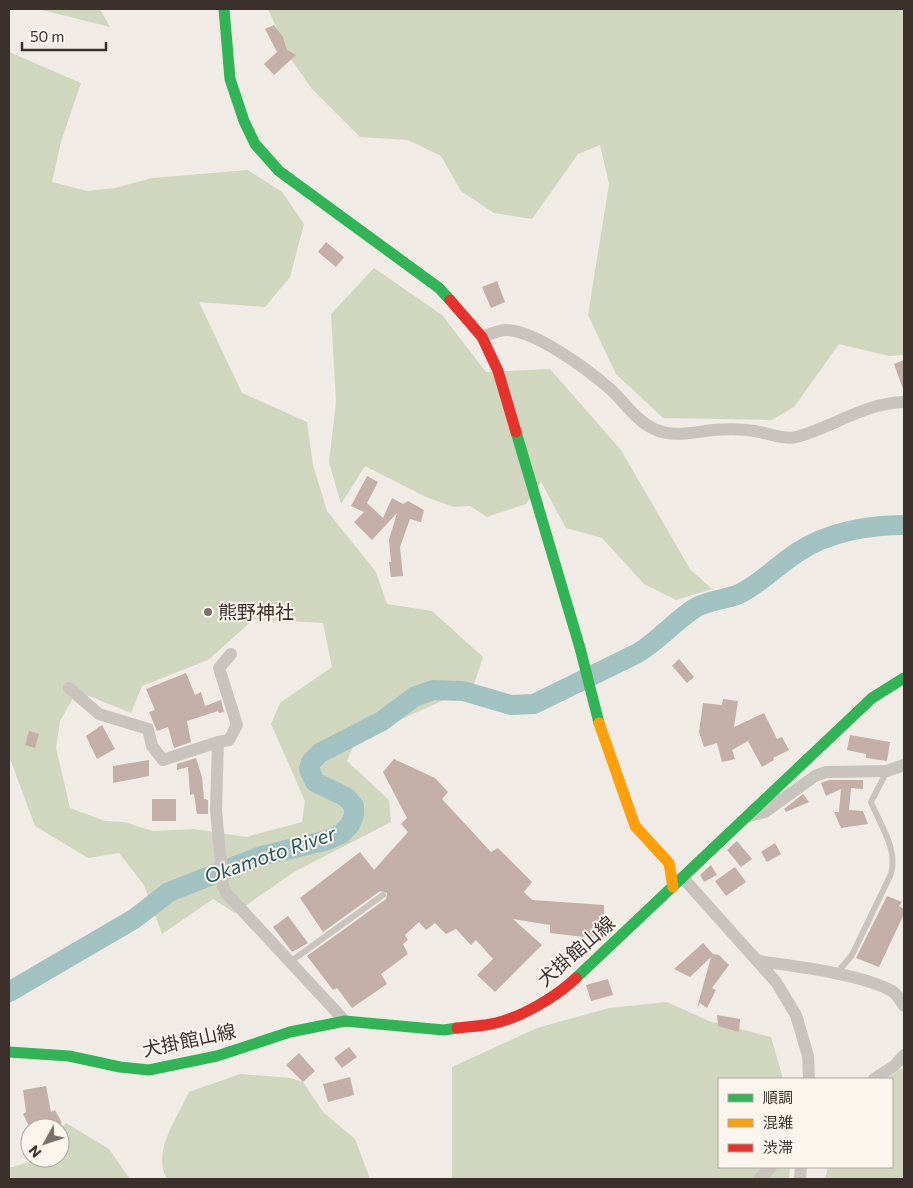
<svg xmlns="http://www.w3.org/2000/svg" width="913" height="1188" font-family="Commissioner,'Noto Sans JP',sans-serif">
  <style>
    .green { fill: #d1d6bf; fill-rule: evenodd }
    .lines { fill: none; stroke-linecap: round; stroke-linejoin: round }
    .river { stroke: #a1c2c1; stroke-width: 20 }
    .building { fill: #c3afa7 }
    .lane { stroke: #c9c3be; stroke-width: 6 }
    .street { stroke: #c9c3be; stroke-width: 12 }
    .fast { stroke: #30b455; stroke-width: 11 }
    .slow { stroke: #ff9f0a; stroke-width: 11 }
    .jam { stroke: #e5322d; stroke-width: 11 }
    .poi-dot { fill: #7a716c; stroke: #fbf5ee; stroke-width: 2 }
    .labels { text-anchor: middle; stroke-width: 4; stroke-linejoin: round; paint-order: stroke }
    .poi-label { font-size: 19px; fill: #3b302b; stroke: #fbf5ee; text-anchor: start }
    .street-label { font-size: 19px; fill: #3b302b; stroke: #fbf5ee }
    .water-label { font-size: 20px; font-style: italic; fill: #1f5a5e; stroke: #fbf5ee }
  </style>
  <rect width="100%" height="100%" fill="#f0ebe5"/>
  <path class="green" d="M38,9H100L110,27Z
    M268,9H904V355L889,356L839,344L794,407L772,420L663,418L616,374L588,315L609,184L600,145L578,154L532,219L494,213L461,191L441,156L408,140L360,137L312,89L291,59Z
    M9,52L81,83L61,142L52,182L87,191L115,188L152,178L248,170L282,192L304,224L290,277L265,307L199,302L242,393L307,422L313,465L327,511L376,572L387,604L432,611L483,657L473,687L404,718L353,747L347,761L389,800L391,822L294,872L235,913L213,899L162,934L144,885L119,853L88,858L35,826L9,756ZM254,619L323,623L332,667L280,703L271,724L305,801L302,822L246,837L194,829L153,831L124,822L105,821L70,808L56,748L60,721L77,691L131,713L142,686L208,660Z
    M374,268L442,315L486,372L550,369L621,450L690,569L712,589L676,600L644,584L602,538L566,528L541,482L526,504L487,517L470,506L454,507L426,497L365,466L341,504L329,462L336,402L331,314Z
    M667,1002L709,1021L771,1037L783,1079H719V1167H790L789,1179H452V1067L537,1028L609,1008Z
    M904,1067V1179H825L828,1167H892V1079H886Z
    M240,1074L290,1078L303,1082L323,1112L355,1139L370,1179H167C151,1153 178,1117 189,1092Z
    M66,1123L109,1149L130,1179H9V1168L30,1162L34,1158H60V1129Z"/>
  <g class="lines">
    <path class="river" d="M9,992L134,919L169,892L261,856L328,840L341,834L350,825L354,815V806L346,797L315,782L309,769L311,762L320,753L382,721L414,697L433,690L463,691L511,705L534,704L638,653C659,640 675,621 695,608C709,600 725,600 739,594C760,584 778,565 798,552C828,532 869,525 904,525"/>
  </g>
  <path class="building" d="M274,25L283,37L287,50L296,55L274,75L264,64L277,52L265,29Z
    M326,242L344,257L336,267L318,252Z
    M497,281L505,302L491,308L482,287Z
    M904,360V389H903L894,364Z
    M367,476L378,482L367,503L383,518L392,498L403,504L408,501L424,510L421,522L410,519L400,547L403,576L391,577L389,562H391L389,540L397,513L372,540L354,522L364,512L351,506Z
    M679,659L694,677L687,683L672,666Z
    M186,673L195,695L201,692L205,706L221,700L224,712L219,713L218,711L187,721L191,742L174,748L168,727L157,731L149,712L155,710L146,689Z
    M723,699L738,701L734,727L764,713L777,739L782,737L789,750L773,758L774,760L762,767L748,741L732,750L735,759L722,762L717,743L704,747L699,732L703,703L722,705Z
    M102,725L115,749L97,759L86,736Z
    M29,731L39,734L35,748L25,745Z
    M850,735L890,742L887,761L866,758V754L847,750Z
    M196,758L202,777L204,799L208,800V814H197L194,794L190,795L188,767L177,770V764Z
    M394,759L435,778L448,792L442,799L491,852L498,848L532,882L524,892L532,900L604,905V925L593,926V938L550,933V925L513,919L542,945L495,992L477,975L493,959L476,940L471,945L456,929L446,934L435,923L426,930L419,922L405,935L408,940L403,944L408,954L381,974L387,984L352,1008L337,988L333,990L307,956L386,899L387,893L380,891L323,932L300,898L360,852L374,870L408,832L401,824L407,818L383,772Z
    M149,760V776L113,783V766Z
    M829,780H863V789L851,788L849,810L863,811L868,824L841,828L834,812H839L841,789L826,796L821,783Z
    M803,794L809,802L786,812L784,809Z
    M152,799H176V821H152Z
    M737,841L752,859L741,867L727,850Z
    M775,843L781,854L767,862L761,852Z
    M711,865L717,875L704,882L700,875Z
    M735,867L746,882L726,896L715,881Z
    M887,896L902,902L899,906L904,909V914L879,967L856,958Z
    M288,916L308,943L292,952L273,927Z
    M703,943L713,954L719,955L729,965L712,988L716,990L707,1008L700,1003L697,1008L711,957L690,977L674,969Z
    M608,979L613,995L591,1001L586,985Z
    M717,1015L740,1019L739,1032L718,1026Z
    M349,1047L357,1057L342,1068L334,1058Z
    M299,1053L315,1071L303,1082L286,1065Z
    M350,1077L354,1095L328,1102L323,1084Z
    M46,1086L51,1112L55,1110L62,1123L51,1128H30L23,1114L26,1112L23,1090Z"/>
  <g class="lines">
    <path class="lane" d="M290,962L383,895
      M836,974L852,955L891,874C898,848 880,825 871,802L887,771"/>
    <path class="street" d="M482,337C490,334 500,329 508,330C537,332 587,369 609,388C624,401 635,420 654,429C673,438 694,432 714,430C727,429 742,429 755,431C767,433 785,440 796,437C833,427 865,403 904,402
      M231,654L219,668L237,725L229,740L218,742L216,810L223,886L227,894L345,1021
      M69,688L99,714L148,729L152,746L163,760L218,742
      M749,816L765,812L815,776L826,772L887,771L904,765
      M683,878L776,982L796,1015L808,1056L809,1079
      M758,961C794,966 862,974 892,991C897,994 901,1001 904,1006
      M874,1079L894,1066L904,1055
      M759,1179L771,1167
      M800,1179L801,1167"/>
    <path class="fast" d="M224,9L230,79L244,121L255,144L279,171L439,288L450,300
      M516,432L580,648L599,723
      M576,978L872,698L904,678
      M9,1052L69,1056L120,1067L149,1070L217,1056L290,1032L345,1021L444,1030L457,1028"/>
    <path class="slow" d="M599,723L635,826L669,863L673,887"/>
    <path class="jam" d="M450,300L482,337L498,371L516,432
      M457,1028C468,1027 480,1026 491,1024C519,1019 556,997 576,978"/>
  </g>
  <circle class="poi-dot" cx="208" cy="612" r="5"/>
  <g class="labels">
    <g class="poi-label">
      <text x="218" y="619">熊野神社</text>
    </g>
    <g class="street-label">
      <text transform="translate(576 951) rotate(-41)" y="7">犬掛館山線</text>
      <text transform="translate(189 1040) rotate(-12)" y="7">犬掛館山線</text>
    </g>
    <g class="water-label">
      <text transform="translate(270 855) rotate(-19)" y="7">Okamoto River</text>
    </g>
  </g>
  <rect width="913" height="1188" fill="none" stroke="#3b302b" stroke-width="20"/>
  <rect x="718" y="1078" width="175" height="90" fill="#fbf5ee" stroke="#aea6a0"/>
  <rect x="728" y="1094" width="25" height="8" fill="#30b455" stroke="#aea6a0"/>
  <text x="763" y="1103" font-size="15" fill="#3b302b">順調</text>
  <rect x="728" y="1119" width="25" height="8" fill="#ff9f0a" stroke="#aea6a0"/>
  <text x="763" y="1128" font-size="15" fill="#3b302b">混雑</text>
  <rect x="728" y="1144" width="25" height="8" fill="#e5322d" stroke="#aea6a0"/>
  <text x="763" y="1153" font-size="15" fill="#3b302b">渋滞</text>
  <g transform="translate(45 1143) rotate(230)"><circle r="24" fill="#fbf5ee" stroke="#aea6a0"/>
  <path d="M0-4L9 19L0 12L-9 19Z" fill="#7a716c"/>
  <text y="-8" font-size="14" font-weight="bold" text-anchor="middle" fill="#3b302b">N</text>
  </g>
  <path d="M22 42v8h84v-8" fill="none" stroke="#3b302b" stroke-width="2.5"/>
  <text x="30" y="42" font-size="15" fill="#3b302b" stroke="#fbf5ee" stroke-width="4" paint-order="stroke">50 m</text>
</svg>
